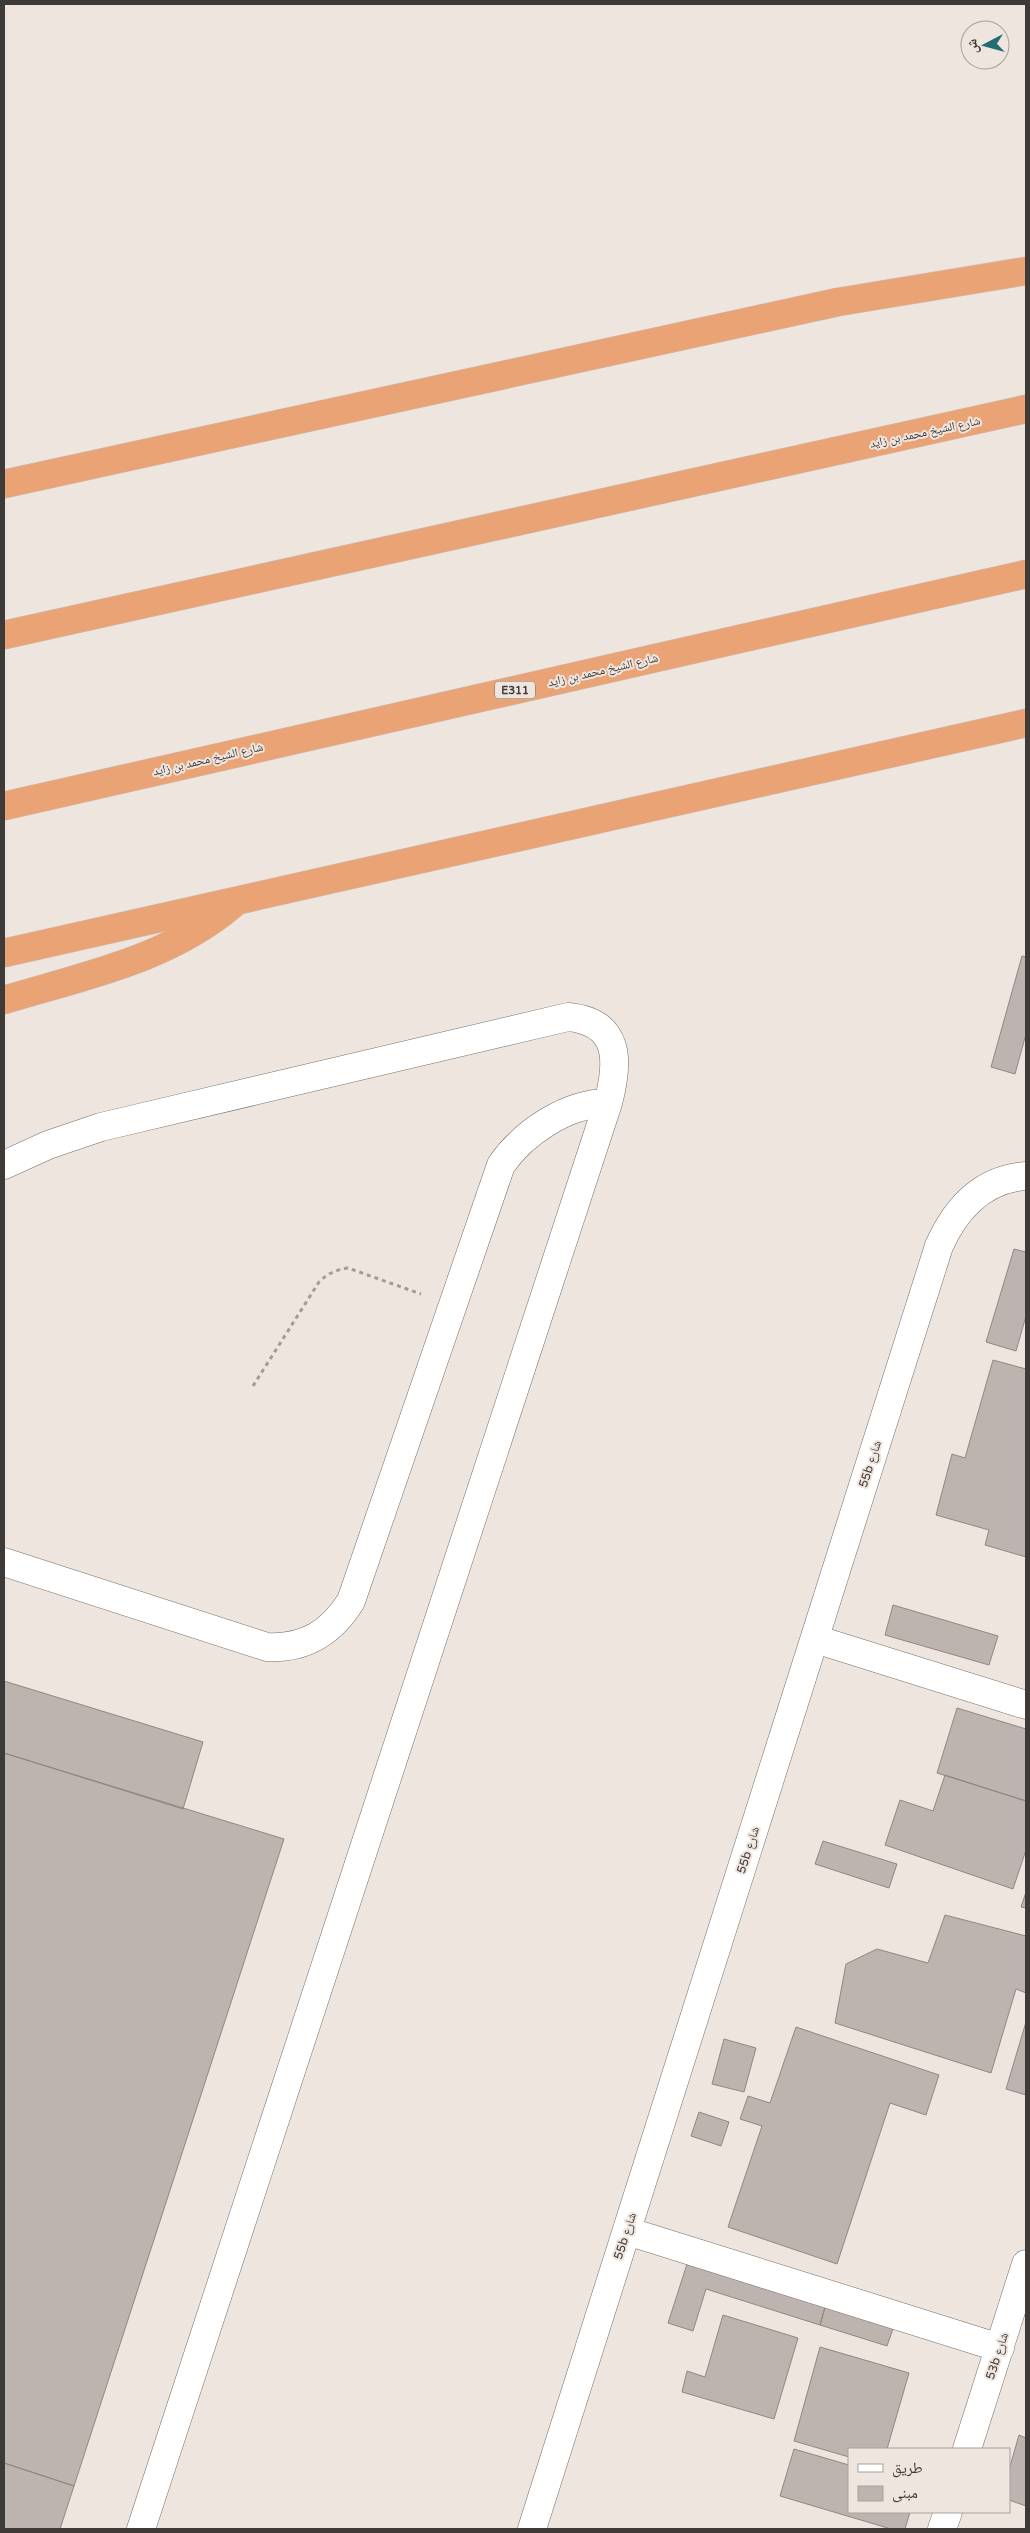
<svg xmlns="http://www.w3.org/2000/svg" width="1030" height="2533" font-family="'Varela Round','Noto Naskh Arabic',sans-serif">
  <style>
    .building { fill: #beb4af; stroke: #908782 }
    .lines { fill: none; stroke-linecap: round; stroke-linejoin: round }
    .minor-casing { stroke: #756d67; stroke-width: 29 }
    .highway-casing { stroke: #c5c4c3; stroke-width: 29 }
    .path { stroke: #a29b97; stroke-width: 3; stroke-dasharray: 4 4; stroke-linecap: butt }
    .minor { stroke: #fff; stroke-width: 28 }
    .highway { stroke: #e9a375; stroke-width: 28 }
    .labels { text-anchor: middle; stroke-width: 4; stroke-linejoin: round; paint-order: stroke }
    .shield { fill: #eee5df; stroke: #736d69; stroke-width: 1 }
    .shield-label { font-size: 11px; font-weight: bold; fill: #3e3a37 }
    .street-label { font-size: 12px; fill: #3e3a37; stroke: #eee5df }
  </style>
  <rect width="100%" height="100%" fill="#eee5df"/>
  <path class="building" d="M1022,956L1026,957V1034L1015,1074L991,1067Z
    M1014,1249L1026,1252V1316L1016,1351L986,1342Z
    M993,1360L1026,1369V1557L985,1545L989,1530L936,1515L952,1454L965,1458Z
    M893,1605L998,1636L989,1665L885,1635Z
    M4,1681L203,1742L183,1809L4,1753Z
    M957,1708L1026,1729V1801L937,1773Z
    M4,1753L284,1839L74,2486L4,2463Z
    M945,1775L1026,1801V1850L1013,1889L885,1845L900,1800L933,1811Z
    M823,1841L897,1864L889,1888L815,1864Z
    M1026,1892V1908L1021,1907Z
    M945,1915L1026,1936V1993L1016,1989L991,2073L835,2023L846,1964L877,1949L928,1963Z
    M1026,2022V2095L1006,2089Z
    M796,2027L939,2075L926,2115L890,2103L837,2264L728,2227L762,2126L740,2119L748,2096L770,2103Z
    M724,2039L756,2048L744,2092L712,2084Z
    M699,2112L729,2122L721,2146L691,2136Z
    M688,2261L826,2304L820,2325L706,2289L693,2331L668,2323Z
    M826,2304L894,2326L887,2346L820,2325Z
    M723,2315L798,2338L774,2419L682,2392L687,2371L705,2377Z
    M820,2347L909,2373L887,2449H849V2457L794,2441Z
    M1019,2435L1026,2438V2506L1009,2500V2470Z
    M794,2449L849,2465V2512H910L905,2529H891L780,2496Z
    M4,2463L74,2486L60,2529H4Z"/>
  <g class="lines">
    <defs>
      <path id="minor" d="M4,1165L48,1145L101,1127L568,1017C621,1022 619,1062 608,1103L141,2529
        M4,1562L267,1647C305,1649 331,1633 351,1601L501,1165C523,1133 567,1103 608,1103
        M815,1639L1026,1705
        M627,2231L1000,2348
        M967,2449L1026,2264
        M532,2529L939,1246C956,1208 983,1179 1026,1176
        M942,2529L948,2512"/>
      <path id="highway" d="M4,484L838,302L1026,271
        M4,635L1026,409
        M4,806L1026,574
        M4,953L1026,723
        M4,1000C83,976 167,960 232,905"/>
    </defs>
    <use href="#minor" class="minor-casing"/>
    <use href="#highway" class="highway-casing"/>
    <path class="path" d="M253,1386L319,1282C328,1273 336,1270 348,1268L421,1294"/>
    <use href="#minor" class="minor"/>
    <use href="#highway" class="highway"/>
  </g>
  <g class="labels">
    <rect class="shield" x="495" y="681.5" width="40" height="17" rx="4"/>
    <g class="shield-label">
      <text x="515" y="694">E311</text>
    </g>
    <g class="street-label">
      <text transform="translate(925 432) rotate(-12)" y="4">شارع الشيخ محمد بن زايد</text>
      <text transform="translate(603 670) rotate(-13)" y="4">شارع الشيخ محمد بن زايد</text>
      <text transform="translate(208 759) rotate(-13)" y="4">شارع الشيخ محمد بن زايد</text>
      <text transform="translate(870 1464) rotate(-72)" y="4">55b شارع</text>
      <text transform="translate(748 1850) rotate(-72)" y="4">55b شارع</text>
      <text transform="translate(625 2236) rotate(-72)" y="4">55b شارع</text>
      <text transform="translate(997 2356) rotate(-72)" y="4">53b شارع</text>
    </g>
  </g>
  <rect width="1030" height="2533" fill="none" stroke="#3e3a37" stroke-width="10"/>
  <rect x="848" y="2448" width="162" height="65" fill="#eee5df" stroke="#a8a19c"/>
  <rect x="858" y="2464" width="25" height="8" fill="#ffffff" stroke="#a8a19c"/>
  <text x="892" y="2473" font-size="15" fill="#3e3a37">طريق</text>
  <rect x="858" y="2486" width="25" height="15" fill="#beb4af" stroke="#a8a19c"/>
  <text x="892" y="2498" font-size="15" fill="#3e3a37">مبنى</text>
  <g transform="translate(985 45) rotate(264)"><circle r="24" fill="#eee5df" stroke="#a8a19c"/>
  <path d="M0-4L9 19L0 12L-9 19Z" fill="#226d73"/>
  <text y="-8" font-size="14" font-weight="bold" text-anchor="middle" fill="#3e3a37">ش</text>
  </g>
</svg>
